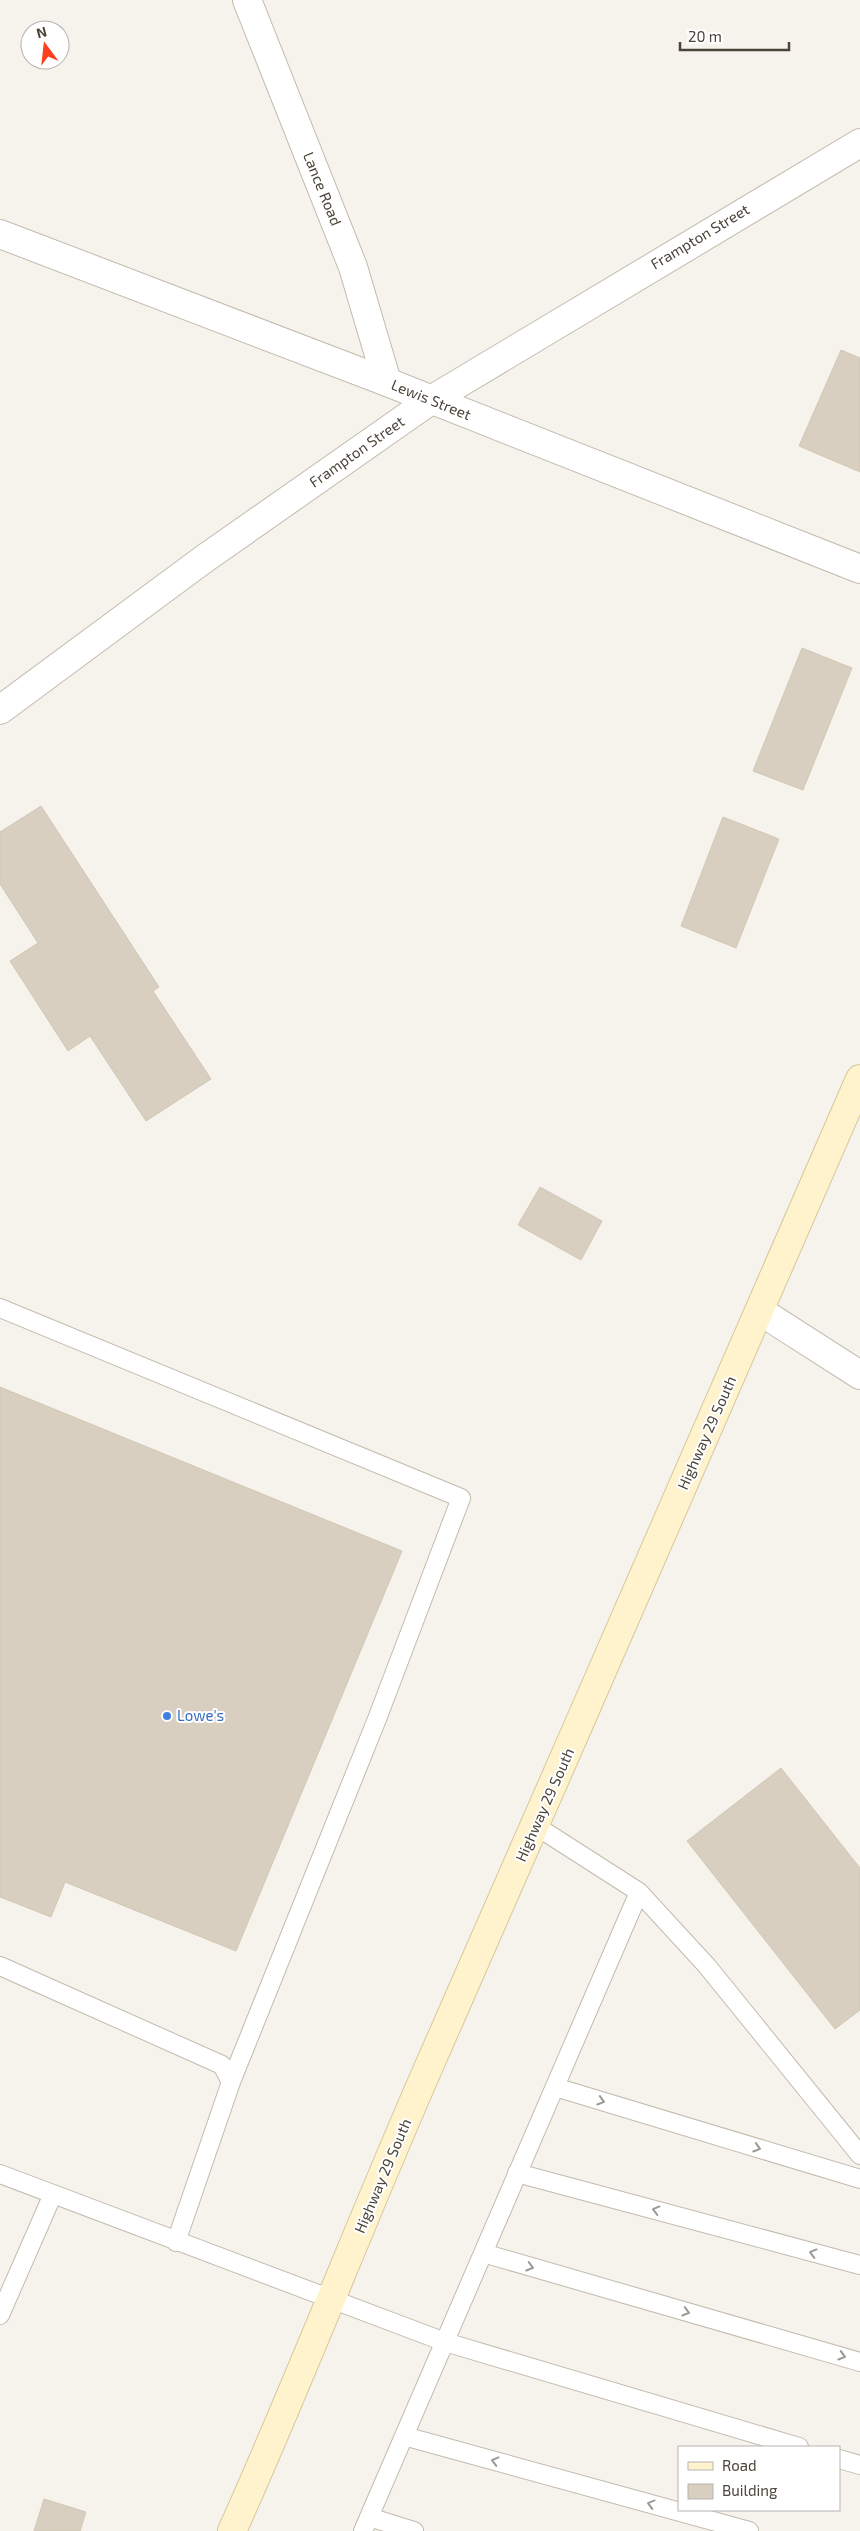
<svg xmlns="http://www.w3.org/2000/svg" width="860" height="2531" font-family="'Exo 2',sans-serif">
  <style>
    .building { fill: #d8cfc1; stroke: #d3c7b4 }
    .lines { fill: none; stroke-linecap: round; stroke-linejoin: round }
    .service-casing { stroke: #c2bbae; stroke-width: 20 }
    .minor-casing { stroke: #c2bbae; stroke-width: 30 }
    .tertiary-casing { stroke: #c2bbae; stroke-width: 30 }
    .secondary-casing { stroke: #d6c79b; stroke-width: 30 }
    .service { stroke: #fff; stroke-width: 18 }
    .minor { stroke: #fff; stroke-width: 28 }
    .tertiary { stroke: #fff; stroke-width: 28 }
    .secondary { stroke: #fff3cd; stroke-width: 28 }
    .oneway { stroke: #9c9892 }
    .shop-dot { fill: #3f7fe0; stroke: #fff; stroke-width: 2 }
    .labels { text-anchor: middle; stroke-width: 4; stroke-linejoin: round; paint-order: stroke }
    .street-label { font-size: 15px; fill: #4b4439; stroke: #fff }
    .shop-label { font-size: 15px; fill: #366cbe; stroke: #fff; text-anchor: start }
  </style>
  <rect width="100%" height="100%" fill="#f6f3ec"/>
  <path class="building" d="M841,350L860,358V472L799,446Z
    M802,648L852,668L803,790L753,771Z
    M41,806L159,987L153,991L211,1079L146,1121L90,1036L68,1051L10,961L38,943L0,884V832Z
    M723,817L779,839L736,948L681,926Z
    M540,1187L602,1221L581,1260L518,1225Z
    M0,1387L402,1551L236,1951L65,1882L51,1917L0,1897Z
    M781,1768L860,1868V2010L835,2029L687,1841Z
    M44,2499L86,2512L80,2531H34Z"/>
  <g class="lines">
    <defs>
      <path id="service" d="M0,1308L461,1498L377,1719L231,2082
        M536,1826L639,1892L707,1966L860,2155
        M0,1966L222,2065L231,2082L176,2242
        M555,2087L860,2179
        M517,2173L860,2265
        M0,2174L445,2342L799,2447
        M483,2253L860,2362
        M0,2315L53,2194
        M404,2436L749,2531
        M839,2459L860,2465
        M369,2517L414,2531
        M363,2531L639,1892"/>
      <path id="minor" d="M247,0L353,267L387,382
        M0,710L204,559L431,400L860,143
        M760,1311L860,1375"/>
      <path id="tertiary" d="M0,234L387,382L860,569"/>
      <path id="secondary" d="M232,2531C304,2371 366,2208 437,2048C578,1725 721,1403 860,1079"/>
    </defs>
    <use href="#service" class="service-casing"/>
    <use href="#minor" class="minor-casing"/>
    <use href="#tertiary" class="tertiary-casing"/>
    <use href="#secondary" class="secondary-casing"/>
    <use href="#service" class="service"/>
    <use href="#minor" class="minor"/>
    <use href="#tertiary" class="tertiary"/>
    <use href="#secondary" class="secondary"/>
  </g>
  <defs><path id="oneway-chevron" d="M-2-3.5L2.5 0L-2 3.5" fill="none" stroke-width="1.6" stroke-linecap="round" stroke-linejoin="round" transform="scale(1.25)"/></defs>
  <g class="oneway">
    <use href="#oneway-chevron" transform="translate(601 2101) rotate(17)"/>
    <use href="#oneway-chevron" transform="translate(757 2148) rotate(17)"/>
    <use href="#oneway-chevron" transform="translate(656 2210) rotate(-165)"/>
    <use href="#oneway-chevron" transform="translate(813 2253) rotate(-165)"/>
    <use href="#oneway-chevron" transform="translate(530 2267) rotate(16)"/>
    <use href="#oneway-chevron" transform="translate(686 2312) rotate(16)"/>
    <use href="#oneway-chevron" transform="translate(842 2356) rotate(16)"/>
    <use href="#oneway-chevron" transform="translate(495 2461) rotate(-165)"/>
    <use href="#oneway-chevron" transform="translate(651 2504) rotate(-165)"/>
  </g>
  <circle class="shop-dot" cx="167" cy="1716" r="5"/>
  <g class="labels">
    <g class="street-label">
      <text transform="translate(322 189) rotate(68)" y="5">Lance Road</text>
      <text transform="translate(700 237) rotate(-31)" y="5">Frampton Street</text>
      <text transform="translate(431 400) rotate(22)" y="5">Lewis Street</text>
      <text transform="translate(357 452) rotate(-35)" y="5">Frampton Street</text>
      <text transform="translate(707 1433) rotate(-66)" y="5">Highway 29 South</text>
      <text transform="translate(545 1805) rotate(-66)" y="5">Highway 29 South</text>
      <text transform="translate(383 2176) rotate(-67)" y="5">Highway 29 South</text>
    </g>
    <g class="shop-label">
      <text x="177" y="1721">Lowe's</text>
    </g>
  </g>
  <rect x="678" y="2446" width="162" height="65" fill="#ffffff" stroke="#b7b4b0"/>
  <rect x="688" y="2462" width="25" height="8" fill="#fff3cd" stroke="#b7b4b0"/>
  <text x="722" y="2471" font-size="15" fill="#4b4439">Road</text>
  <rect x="688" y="2484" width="25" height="15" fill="#d8cfc1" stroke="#b7b4b0"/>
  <text x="722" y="2496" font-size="15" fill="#4b4439">Building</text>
  <g transform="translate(45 45) rotate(345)"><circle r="24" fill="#ffffff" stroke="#b7b4b0"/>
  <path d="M0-4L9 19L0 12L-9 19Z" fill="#fc3f1d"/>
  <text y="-8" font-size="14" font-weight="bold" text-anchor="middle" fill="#4b4439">N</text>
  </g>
  <path d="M680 42v8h109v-8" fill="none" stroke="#4b4439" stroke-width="2.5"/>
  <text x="688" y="42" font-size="15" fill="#4b4439" stroke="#ffffff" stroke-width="4" paint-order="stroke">20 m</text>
</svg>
